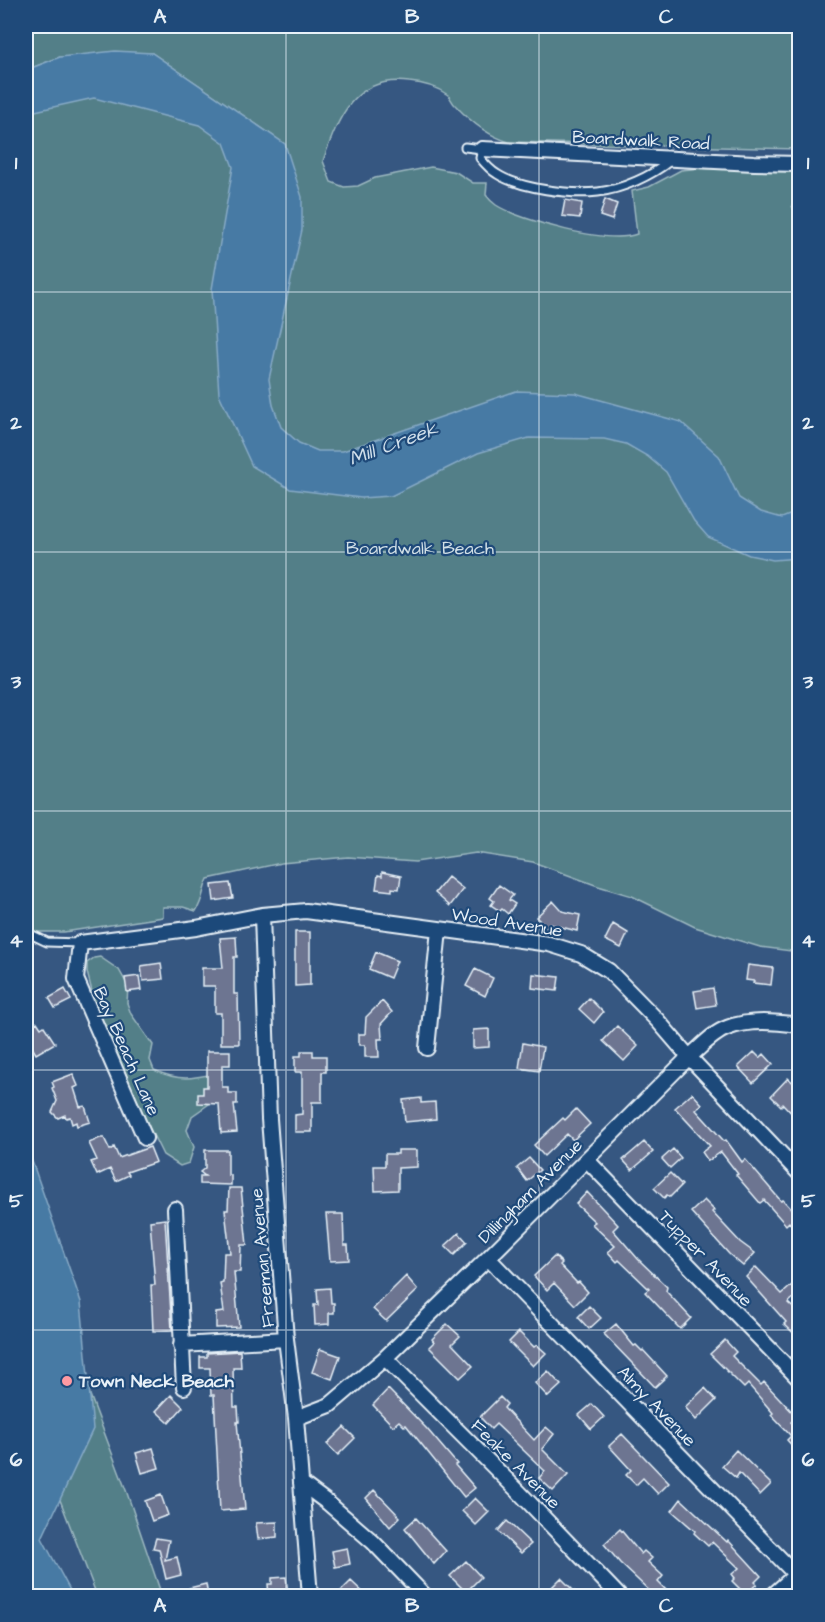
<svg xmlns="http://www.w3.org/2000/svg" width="825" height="1622" font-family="'Architects Daughter',sans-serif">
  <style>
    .green { fill: #527f88; stroke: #9db8c0; stroke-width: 1.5 }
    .water { fill: #477aa4; stroke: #87aac6; stroke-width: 1.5 }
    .building { fill: #6d7491; stroke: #e8f1f8; stroke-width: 1.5 }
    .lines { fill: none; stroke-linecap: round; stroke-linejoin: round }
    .lane-casing { stroke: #e8f1f8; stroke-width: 11 }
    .street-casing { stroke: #e8f1f8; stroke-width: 18 }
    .lane { stroke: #1f4a7a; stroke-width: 7 }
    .street { stroke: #1f4a7a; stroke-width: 14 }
    .grid { fill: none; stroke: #e8f1f8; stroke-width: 1.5; stroke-opacity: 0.55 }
    .poi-dot { fill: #ff9aa2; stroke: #1f4a7a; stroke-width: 2 }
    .labels { text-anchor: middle; stroke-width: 4.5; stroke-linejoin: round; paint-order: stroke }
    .street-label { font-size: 18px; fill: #e8f1f8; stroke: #1f4a7a }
    .park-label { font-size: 18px; fill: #d2e0e7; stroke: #1f4a7a }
    .poi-label { font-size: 18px; font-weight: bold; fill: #e8f1f8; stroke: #1f4a7a; text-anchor: start }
    .water-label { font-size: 20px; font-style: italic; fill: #d0dfeb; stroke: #1f4a7a }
    .neatline { fill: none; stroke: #e8f1f8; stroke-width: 2 }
    .grid-label { font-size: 20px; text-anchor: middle; font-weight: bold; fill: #e8f1f8 }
  </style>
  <rect width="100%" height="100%" fill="#365781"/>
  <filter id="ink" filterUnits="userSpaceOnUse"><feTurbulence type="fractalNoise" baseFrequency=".0167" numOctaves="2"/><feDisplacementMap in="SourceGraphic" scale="12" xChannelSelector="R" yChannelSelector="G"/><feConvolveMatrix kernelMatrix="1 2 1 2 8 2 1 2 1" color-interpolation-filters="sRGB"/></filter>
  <g filter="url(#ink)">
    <path class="green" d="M26,26H799V149L509,142C489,136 470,121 456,106C452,103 451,98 448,95C437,87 422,83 409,82C354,75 338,118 323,161L331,182L344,187L358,186L375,178L431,167L456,172L473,183H487L486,195C489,199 493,203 496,205C521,221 609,245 637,234L632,191L649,187L681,170L723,166L795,172L799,179V192L795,195L792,206L800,223L799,952L760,947L695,927L632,896L598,886L533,862L476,853L415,862L348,857L281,863L208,879C202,891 204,898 196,911L183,907H163V917L64,932H26V97L60,81L285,144L152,53L60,57L26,70Z
      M100,957L119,970L128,986L127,1003L131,1014L153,1045L150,1060L154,1070C167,1076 181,1080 196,1077C206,1076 209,1073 219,1076L222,1082L209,1104L192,1116L187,1130L194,1147L189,1163L180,1166L163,1155L121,1070L97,1011L87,972V963L94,958Z
      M26,1225L127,1493L162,1596H97L57,1492Z"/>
    <path class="water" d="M115,51L152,53L285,144L302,197V230L269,379L273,405L281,427L299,443L318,451H343L516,391L575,393L681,422L719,456L739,498L761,512L782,518L799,511V558L773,560L749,555L708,537L694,521L666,472L647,456L626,444L604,439L529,438L478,453L391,496L361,498L290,489L252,466L219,394L212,289L233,167L224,143L199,125L94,98L26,113V70L60,57Z
      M26,1144L81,1302L93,1429L42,1538L73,1596H26Z"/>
    <path class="building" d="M605,199L617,204L612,220L600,216Z
      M565,200L582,203L580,218L562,216Z
      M382,872L401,876L399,889L392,888V891L376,889L378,875L382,876Z
      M448,877L463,889L450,906L435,893Z
      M230,883L233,898L214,901L212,885Z
      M499,885L513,895L509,900L515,904L508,914L502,909L500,911L491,905L494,901L490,898Z
      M553,901L562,911L580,915L577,931L550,924L547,928L536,917Z
      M613,924L628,933L621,948L605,940Z
      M295,932H310V985L295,986Z
      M236,937L237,957H234V994H238L239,1044H221V1013H215V986H202V968H223L220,938Z
      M376,952L397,961L390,978L369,969Z
      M161,963L163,979L143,981L141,966Z
      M748,965L773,968L771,985L753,983L754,981L746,980Z
      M475,969L493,978L485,996L466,986Z
      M533,974L559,977L557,991L532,988Z
      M139,976L141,990L127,992L125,978Z
      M713,988L716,1005L697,1008L694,991Z
      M65,989L71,1000L55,1008L49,998Z
      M589,998L603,1012L594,1023L579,1009Z
      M382,1001L392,1012L381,1024L382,1039H378L379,1057H365V1045H359V1034H365L366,1017Z
      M37,1022L41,1028L44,1026L55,1043L36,1054L26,1037V1029Z
      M617,1026L638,1046L624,1061L603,1041Z
      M489,1029V1047L473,1048V1030Z
      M523,1043L543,1047L539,1071L519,1068Z
      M207,1051H230V1065H222V1087H228V1093H237V1104H234L237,1132L221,1133L219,1104L198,1103V1094H203V1087H207Z
      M301,1051H313V1056H326V1072H322V1102H312V1132H295V1115L302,1114V1072H295V1056H301Z
      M754,1052L760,1058L764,1054L773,1064L753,1083L738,1067Z
      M73,1074L78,1086L74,1088L80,1107L85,1106L90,1122L77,1126L76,1122L72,1124L70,1117L66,1118L65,1115L58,1118L52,1112L57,1101L52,1088L54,1087L52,1082Z
      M788,1078L800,1089V1122L783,1104L781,1106L771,1096Z
      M692,1093L702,1104L696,1110L724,1141L726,1140L742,1162L745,1159L781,1201L783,1200L800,1218V1234L789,1222L786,1225L764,1200L760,1203L736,1175L738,1174L721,1152L708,1161L702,1152L710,1146L675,1108Z
      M421,1098V1103L435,1102L436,1119L405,1122L403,1100Z
      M576,1109L590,1124L573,1140L567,1134L544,1156L534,1145L563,1118L565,1120Z
      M100,1138H104L110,1150L114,1147L119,1158L150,1147L156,1162L127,1172L129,1175L116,1181L110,1169L97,1175L91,1162L97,1160L89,1143Z
      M644,1142L653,1152L632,1170L623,1160Z
      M673,1149L681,1158L670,1168L662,1159Z
      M205,1150H228V1175H231V1185L200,1184V1176H205L200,1172L205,1168Z
      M398,1150H417V1167L398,1168V1190L375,1191L374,1166H385V1154H398Z
      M529,1158L540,1170L527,1181L517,1168Z
      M670,1173L682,1185L670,1197L667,1195L664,1198L654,1188Z
      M229,1188H241L247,1245H241L240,1272H234L239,1327L216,1328V1313L224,1312L220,1283L223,1282L224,1253H230L225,1210H228Z
      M587,1192L618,1225L613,1230L638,1259L667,1287L666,1291L691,1318L680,1329L645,1292L649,1289L619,1260L617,1262L608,1252L615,1246L592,1224L595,1222L576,1204Z
      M704,1200L714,1210L712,1212L740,1242L755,1253L743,1266L729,1254L691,1212Z
      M326,1214H343L344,1245H348L349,1260L330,1261Z
      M165,1219L172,1330L153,1331L151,1285H155L150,1221Z
      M459,1233L467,1242L454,1255L445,1246Z
      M555,1256L562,1263L560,1265L577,1283L579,1282L588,1292L575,1305L554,1283L547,1290L534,1276Z
      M756,1267L782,1294L800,1278V1292L788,1303L800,1314V1339L784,1324L786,1322L746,1277Z
      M406,1276L418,1290L386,1321L373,1309Z
      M330,1288L331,1303H334V1313H329V1324L315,1325L314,1305H318L317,1289Z
      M589,1306L601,1318L589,1329L578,1317Z
      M447,1324L460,1336L452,1344L473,1366L460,1378L429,1347L434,1342L432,1339Z
      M616,1324L634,1346L636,1345L642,1351L643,1350L667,1376L655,1387L604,1334Z
      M519,1332L534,1347L537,1345L546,1353L533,1366L509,1342Z
      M725,1340L736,1352L732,1356L761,1385L764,1382L797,1417L791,1422L798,1430L800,1429V1454L787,1440L791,1436L771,1415L773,1413L748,1384L744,1388L710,1354Z
      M320,1349L340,1356L332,1379L312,1372Z
      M240,1351L241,1368H233L234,1407H238L239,1422H237L245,1509L220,1511L214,1395H211L210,1368H200V1357H207V1353Z
      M548,1371L561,1385L548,1397L535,1383Z
      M705,1388L716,1400L696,1420L685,1407Z
      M388,1389L427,1429L457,1464L455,1465L475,1488L464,1497L406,1425L404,1426L399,1421L393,1426L373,1405Z
      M171,1395L183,1407L169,1423L156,1411Z
      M500,1397L507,1404L504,1408L534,1440L546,1427L554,1434L542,1449L568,1475L553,1491L539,1478L545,1471L496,1424L491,1429L480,1417Z
      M592,1404L604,1417L591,1429L579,1415Z
      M344,1427L355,1438L338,1455L327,1444Z
      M622,1434L669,1483L658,1494L643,1478L636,1485L626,1475L631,1470L609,1446Z
      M153,1448L159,1468L142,1473L136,1453Z
      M736,1450L771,1484L760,1495L739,1473L736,1478L722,1466Z
      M374,1490L400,1517L390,1527L366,1498Z
      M161,1495L168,1515L152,1521L145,1501Z
      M475,1498L489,1512L476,1525L462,1511Z
      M681,1499L727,1542L728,1540L761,1576L755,1582L757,1584L745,1594L732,1581L735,1578L732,1574L739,1568L712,1542L708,1546L694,1533L695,1531L672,1511Z
      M416,1518L446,1551L434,1564L405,1528Z
      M507,1521L531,1544L521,1553L498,1531Z
      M277,1522V1537L258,1539L256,1523Z
      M620,1529L641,1554L644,1551L652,1558L648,1562L663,1576L658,1582L672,1596H655L620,1563L604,1544Z
      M156,1538L169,1540L165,1560L177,1557L181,1575L166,1579L159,1549L153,1548Z
      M347,1548L350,1564L335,1567L332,1551Z
      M466,1561L481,1577L466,1592L450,1576Z
      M286,1577L288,1594L269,1596L268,1584H272V1578Z
      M561,1578L579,1596H557L550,1589Z
      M351,1581L367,1596H336Z
      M206,1584L208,1596H190L189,1588Z"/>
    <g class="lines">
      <defs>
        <path id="lane" d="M465,147L482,149L480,158C485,164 490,170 497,174C520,189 571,195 598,192C623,189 651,176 670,161
          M26,932L47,942L80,943"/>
        <path id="street" d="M482,149L754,163L800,164
          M262,915L269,1119L286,1339L296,1418L310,1596
          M427,1048L439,930
          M145,1138L76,979L80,943L196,928L262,915L306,911L549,944L581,954L609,971L658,1021L689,1057L800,1174
          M587,1160L800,1380
          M175,1209L184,1387
          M488,1258L800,1579
          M181,1345L286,1339
          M385,1358L519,1492L619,1596
          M296,1418L330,1405L385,1358L488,1258L689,1057C701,1047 713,1033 727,1028C750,1019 776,1022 800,1025
          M301,1483L328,1503L373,1542L425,1596
          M772,1596L800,1571"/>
      </defs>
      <use href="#lane" class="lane-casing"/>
      <use href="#street" class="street-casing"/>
      <use href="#lane" class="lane"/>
      <use href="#street" class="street"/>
    </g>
  </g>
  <path class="grid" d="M286,26V1596M539,26V1596M26,292H800M26,552H800M26,811H800M26,1070H800M26,1330H800"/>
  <circle class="poi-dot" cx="67" cy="1381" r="6"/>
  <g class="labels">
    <g class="street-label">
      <text transform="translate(641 140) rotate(3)" y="6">Boardwalk Road</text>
      <text transform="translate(507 922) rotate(9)" y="6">Wood Avenue</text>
      <text transform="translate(127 1051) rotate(66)" y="6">Bay Beach Lane</text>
      <text transform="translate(530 1191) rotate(-45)" y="6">Dillingham Avenue</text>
      <text transform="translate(262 1258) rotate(-95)" y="6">Freeman Avenue</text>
      <text transform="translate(706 1258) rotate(46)" y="6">Tupper Avenue</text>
      <text transform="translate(657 1406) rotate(46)" y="6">Almy Avenue</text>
      <text transform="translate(516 1464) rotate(45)" y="6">Feake Avenue</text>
    </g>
    <g class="park-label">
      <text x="420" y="554">Boardwalk Beach</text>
    </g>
    <g class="poi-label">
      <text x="79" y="1387">Town Neck Beach</text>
    </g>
    <g class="water-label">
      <text transform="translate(393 443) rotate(-20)" y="7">Mill Creek</text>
    </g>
  </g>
  <rect width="825" height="1622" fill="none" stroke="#1f4a7a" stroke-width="66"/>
  <rect x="33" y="33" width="759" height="1556" class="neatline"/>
  <g class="grid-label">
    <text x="160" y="23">A</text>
    <text x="412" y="23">B</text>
    <text x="666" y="23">C</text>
    <text x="16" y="169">1</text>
    <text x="808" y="169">1</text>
    <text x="16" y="429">2</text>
    <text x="808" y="429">2</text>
    <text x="16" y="688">3</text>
    <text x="808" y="688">3</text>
    <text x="16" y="947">4</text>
    <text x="808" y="947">4</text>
    <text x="16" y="1207">5</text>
    <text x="808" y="1207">5</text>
    <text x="16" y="1466">6</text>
    <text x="808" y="1466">6</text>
    <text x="160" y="1612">A</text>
    <text x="412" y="1612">B</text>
    <text x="666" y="1612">C</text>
  </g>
</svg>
